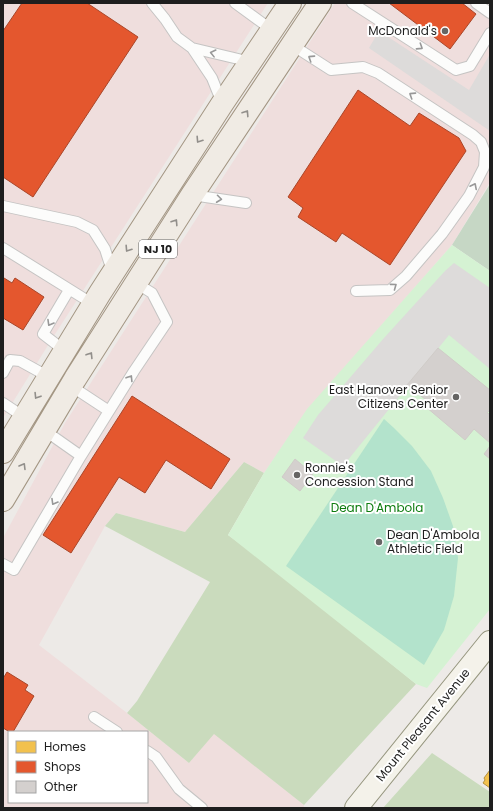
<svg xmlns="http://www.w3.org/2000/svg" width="493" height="811" font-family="Poppins,sans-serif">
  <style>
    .commercial { fill: #efdedd; fill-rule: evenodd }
    .forest { fill: #cadbbd }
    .cemetery { fill: #c6d7c5 }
    .park { fill: #d5f2d3 }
    .pitch { fill: #b3e3cc }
    .parking { fill: #dddbda }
    .homes { fill: #f2c14e; stroke: #b29040 }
    .shops { fill: #e4572e; stroke: #a94629 }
    .building { fill: #d4d0ce; stroke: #d0ccc8 }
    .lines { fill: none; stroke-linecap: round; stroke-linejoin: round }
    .lane-casing { stroke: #c5c4c3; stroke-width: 12 }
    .secondary-casing { stroke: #96967f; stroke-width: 24 }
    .primary-casing { stroke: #a39683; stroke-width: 24 }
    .lane { stroke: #fcfcfb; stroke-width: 10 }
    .secondary { stroke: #f4f2ea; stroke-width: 22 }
    .primary { stroke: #f0ebe4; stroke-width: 22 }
    .oneway { stroke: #989898 }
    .oneway2 { stroke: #928f8b }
    .poi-dot { fill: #666564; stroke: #fff; stroke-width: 1.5 }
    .labels { text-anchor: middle; stroke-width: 4; stroke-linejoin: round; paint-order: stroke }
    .shield { fill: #fff; stroke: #626262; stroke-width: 1 }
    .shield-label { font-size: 11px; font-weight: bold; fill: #1e1e1e }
    .poi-label { font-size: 12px; fill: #1e1e1e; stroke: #fff; text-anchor: end }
    .park-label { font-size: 12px; fill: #0d7c0f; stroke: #fff }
    .street-label { font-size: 12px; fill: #1e1e1e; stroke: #fff }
  </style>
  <rect width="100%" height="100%" fill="#edeae7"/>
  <path class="commercial" d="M3,3H268L50,342L3,418Z
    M335,3H490V182L452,245L308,409L264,473L244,462L185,532L116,513L105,526L39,645L127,713L189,763L214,733L304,805V808H3V538L65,423ZM9,732H147V802H9Z"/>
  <path class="forest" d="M244,462L264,473L228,535L271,566L416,684L304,805L214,734L189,763L127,713L137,701L210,582L105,526L116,513L185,532Z
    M432,753L490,792V808H383Z"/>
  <path class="cemetery" d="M490,184V271L452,245Z"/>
  <path class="park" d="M452,245L490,271V609L427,688L416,684L228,535L264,473L307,409Z"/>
  <path class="pitch" d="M384,419L394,428L412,446L431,471L443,498L453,526L458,558L454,596L444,630L424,665L286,566Z"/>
  <path class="parking" d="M379,31L469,90L490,54V131L369,48Z
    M454,263L490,288V369L449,335L343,466L303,438L318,415L384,338L445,271Z"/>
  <path class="homes" d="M490,770V788L483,783L485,780L484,778Z"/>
  <path class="shops" d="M22,3H87L138,37L33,197L3,177V31Z
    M389,3H462L476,14L450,49Z
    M358,90L410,126L419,113L459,138L466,151L390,265L342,233L336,242L298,217L303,208L288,197Z
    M4,278L12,283L15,278L44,297L23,330L3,318V279Z
    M132,396L230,459L211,489L166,460L145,493L119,477L71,553L43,535Z
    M7,672L28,685L25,690L34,696L13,732H10L3,728V676L4,677Z"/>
  <path class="building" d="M438,348L490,390V410L487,413L490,414V443L474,429L465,440L426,407L430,403L407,385Z
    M490,446V459L484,454Z
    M295,459L313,474L300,491L282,477Z"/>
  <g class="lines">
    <defs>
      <path id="lane" d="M152,3L165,19L177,37L192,48
        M235,3L272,30
        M352,3L456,70L470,66L490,33
        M476,3L490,13
        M292,45L331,70L363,67L378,73L473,135L481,142L485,152L484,167L469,196L442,234L406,276L390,290L356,291
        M222,103L212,78L192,48L251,62
        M192,195L246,203
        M3,206L77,222L93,230L105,249L112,271
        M3,248L93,304
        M65,351L43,334L69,290
        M3,373L10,360L20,361L49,377
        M71,386L109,411
        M3,403L24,417
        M44,430L81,456
        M3,564L14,570L81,456L134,371L167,322L152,293L136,283
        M94,717L117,732
        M147,751L156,757L179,789L202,808"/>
      <path id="secondary" d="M356,808L490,642"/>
      <path id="primary" d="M3,452L100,293L222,104L290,3
        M3,500L75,379L192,195L320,3"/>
    </defs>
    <use href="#lane" class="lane-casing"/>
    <use href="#secondary" class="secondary-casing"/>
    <use href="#primary" class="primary-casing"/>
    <use href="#lane" class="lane"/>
    <use href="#secondary" class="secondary"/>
    <use href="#primary" class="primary"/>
  </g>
  <defs><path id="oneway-chevron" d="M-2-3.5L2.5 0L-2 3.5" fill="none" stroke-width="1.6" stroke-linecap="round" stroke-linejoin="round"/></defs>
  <g class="oneway">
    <use href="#oneway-chevron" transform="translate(420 47) rotate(33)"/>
    <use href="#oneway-chevron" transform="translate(213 53) rotate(-166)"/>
    <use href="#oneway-chevron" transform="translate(311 58) rotate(-147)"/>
    <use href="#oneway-chevron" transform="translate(412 95) rotate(-147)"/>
    <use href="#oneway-chevron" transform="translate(474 186) rotate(-63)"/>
    <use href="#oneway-chevron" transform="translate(219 199) rotate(7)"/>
    <use href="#oneway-chevron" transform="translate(394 286) rotate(-36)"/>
    <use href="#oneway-chevron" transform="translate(50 323) rotate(120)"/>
    <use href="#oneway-chevron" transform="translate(130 378) rotate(-58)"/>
    <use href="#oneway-chevron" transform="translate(54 502) rotate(120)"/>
  </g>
  <g class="oneway2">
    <use href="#oneway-chevron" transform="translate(246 113) rotate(-57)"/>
    <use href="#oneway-chevron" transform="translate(199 140) rotate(123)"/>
    <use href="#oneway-chevron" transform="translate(175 222) rotate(-57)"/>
    <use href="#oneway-chevron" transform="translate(128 249) rotate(123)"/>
    <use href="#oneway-chevron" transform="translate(90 355) rotate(-58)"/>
    <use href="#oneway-chevron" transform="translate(37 396) rotate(122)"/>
    <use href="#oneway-chevron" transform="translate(23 466) rotate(-59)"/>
  </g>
  <g class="poi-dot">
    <circle cx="445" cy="31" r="4"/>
    <circle cx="456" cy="397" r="4"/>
    <circle cx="297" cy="475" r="4"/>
    <circle cx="379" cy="542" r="4"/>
  </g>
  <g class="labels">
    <rect class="shield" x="139" y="240" width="38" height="18" rx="3"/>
    <g class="shield-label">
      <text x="158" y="253">NJ 10</text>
    </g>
    <g class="poi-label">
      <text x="437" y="35">McDonald's</text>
      <text x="448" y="394">East Hanover Senior<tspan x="448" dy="14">Citizens Center</tspan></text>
      <text x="305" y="472" text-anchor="start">Ronnie's<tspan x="305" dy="14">Concession Stand</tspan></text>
      <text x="387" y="539" text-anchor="start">Dean D'Ambola<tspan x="387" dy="14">Athletic Field</tspan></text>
    </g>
    <g class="park-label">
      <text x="377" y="512">Dean D'Ambola</text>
    </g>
    <g class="street-label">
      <text transform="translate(423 725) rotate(-51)" y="4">Mount Pleasant Avenue</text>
    </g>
  </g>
  <rect width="493" height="811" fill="none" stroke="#1e1e1e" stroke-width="8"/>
  <rect x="8" y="731" width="140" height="72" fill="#ffffff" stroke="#a5a5a5"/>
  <rect x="16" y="741" width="20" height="12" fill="#f2c14e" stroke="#a5a5a5"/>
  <text x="44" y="751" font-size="12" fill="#1e1e1e">Homes</text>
  <rect x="16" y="761" width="20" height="12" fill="#e4572e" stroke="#a5a5a5"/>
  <text x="44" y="771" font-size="12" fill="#1e1e1e">Shops</text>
  <rect x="16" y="781" width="20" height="12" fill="#d4d0ce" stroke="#a5a5a5"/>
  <text x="44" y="791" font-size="12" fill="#1e1e1e">Other</text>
</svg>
